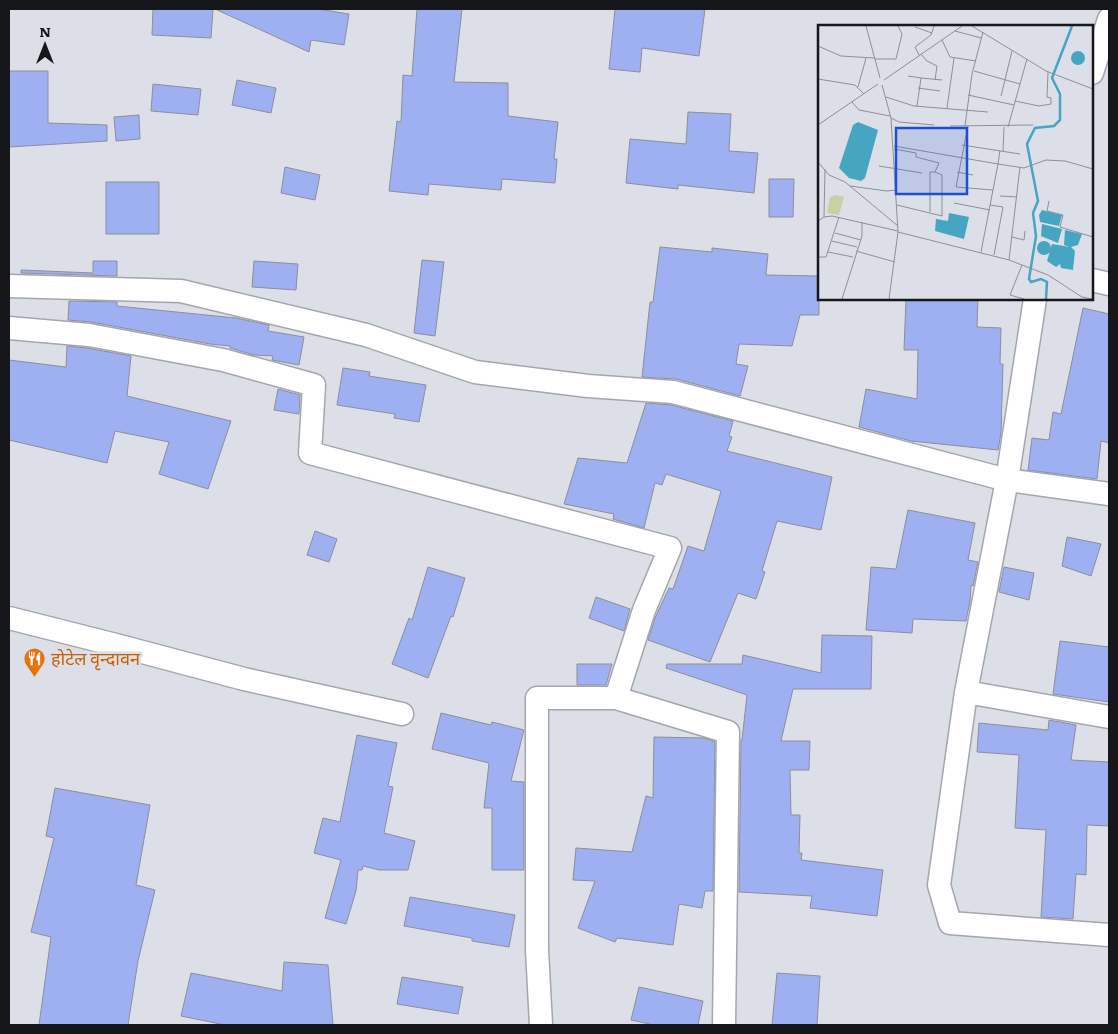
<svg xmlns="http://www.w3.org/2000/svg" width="1118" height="1034" font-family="Literata,'Noto Sans Devanagari',serif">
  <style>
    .building { fill: #9eaff2; stroke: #8d8f97 }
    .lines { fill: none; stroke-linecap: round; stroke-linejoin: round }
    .street-casing { stroke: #a3a6ae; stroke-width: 25 }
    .street { stroke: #fff; stroke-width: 22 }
    .labels { text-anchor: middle; stroke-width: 5; stroke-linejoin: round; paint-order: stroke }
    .food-label { font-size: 18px; fill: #c56008; stroke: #dcdfe8; text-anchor: start }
    .inset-river { fill: none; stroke: #46a6c1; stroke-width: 2.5 }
    .inset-road { fill: none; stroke: #8d8f96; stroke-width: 1 }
    .view { fill: #1d4ed8; fill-opacity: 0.15; stroke: #1d4ed8; stroke-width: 2.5 }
    .inset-edge { fill: none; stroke: #16171a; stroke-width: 2.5 }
  </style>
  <rect width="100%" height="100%" fill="#dcdfe8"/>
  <path class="building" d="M153,9H213L211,38L152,35Z
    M215,9H318L349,14L344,45L311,40L309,52Z
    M417,9H462L454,82L508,83V116L558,122L554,159H557L555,183L502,179L501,190L429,184L428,195L389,191L397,121L401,122L403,75L412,76Z
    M615,9H705L699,56L642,48L640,72L609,69Z
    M9,71H48V123L107,125V141L9,147Z
    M237,80L276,88L271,113L232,105Z
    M153,84L201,89L198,115L151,111Z
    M688,112L731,114L729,151L758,153L754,193L678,185V189L626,183L630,139L686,144Z
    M139,115L140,139L116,141L114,117Z
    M285,167L320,175L315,200L281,193Z
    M769,179H794L793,217H769Z
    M106,182H159V234H106Z
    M660,247L712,252V248L768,254L766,275L819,276V315H800L792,346L739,344L736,364L748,366L740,396L676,379L642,377L650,302H653Z
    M422,260L444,262L435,336L414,333Z
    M93,261H117V276L21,273V270L93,273Z
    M254,261L298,264L296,290L252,287Z
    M906,299H978L977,327L1001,328L1000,364H1003L1001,433L998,450L911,441L859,427L866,389L917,399L918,350H904Z
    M69,301L117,302V306L236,318L269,325L268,331L304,337L299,365L272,360L273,356L254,355L230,348V346L210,344L91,322L68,320Z
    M1083,308L1109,314V443L1101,441L1097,479L1028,470L1032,438L1049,440L1053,412L1061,414Z
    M67,346L87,348L131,356L127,396L231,421L208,489L159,474L169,442L115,431L107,463L9,440V360L66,367Z
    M343,368L370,372L369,376L426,385L419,422L394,418L395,414L337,405Z
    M278,389L300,395L299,414L274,410Z
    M646,403L671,405L733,421L729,436L732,437L727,451L832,477L821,530L777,521L762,571L765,572L756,599L738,593L710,662L648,640L655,618L669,588L673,589L688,546L704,551L721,491L666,474L662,485L655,483L644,528L613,519L614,514L564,504L578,458L627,463Z
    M908,510L975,523L968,560L978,562L973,586L971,585L970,601L966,621L913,619L912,633L866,630L871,567L896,569Z
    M315,531L337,539L329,562L307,555Z
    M1067,537L1101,544L1091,576L1062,566Z
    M428,567L465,578L453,617L451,616L428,678L392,664L409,618L412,620Z
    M1004,567L1034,573L1029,600L999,592Z
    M596,597L630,609L624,631L589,618Z
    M822,635L872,636L871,689H793L781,741H810L809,770H790L791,815H800L799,853H802L801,860L883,870L877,916L810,908L812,896L739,892L741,740H742L747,695L666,668L667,664H742L743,655L821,673Z
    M1060,641L1109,647V702L1053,694Z
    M577,664H612L606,685H577Z
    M441,713L491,725L492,722L524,730L511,781L524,782V870H492V808H484L489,763L432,749Z
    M1049,720L1076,725L1071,760L1109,762V826L1087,825L1086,875L1076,874L1073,919L1041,917L1046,830L1015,828L1019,755L977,752L979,723L1048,730Z
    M357,735L397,743L388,786L393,787L384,833L415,841L408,870H379L363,866L362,870H358L356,891L346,924L325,918L341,860L314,853L323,818L340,822Z
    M654,737L704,738L715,742L713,891H705L702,908L679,904L673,945L617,938L615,942L578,928L595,881L573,880L576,848L632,852L646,796L653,798Z
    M55,788L150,805L136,885L155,890L138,961L128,1025H39L51,937L31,932L54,838L46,836Z
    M410,897L515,915L509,947L472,941V938L404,926Z
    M284,962L328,965L333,1025H225L181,1016L191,973L282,991Z
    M777,973L820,976L817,1025H772Z
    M402,977L463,987L458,1014L397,1004Z
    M639,987L703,1001L698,1025H654L631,1020Z"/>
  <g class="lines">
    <defs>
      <path id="street" d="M1092,73L1109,19
        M1092,280L1109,284
        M9,286L181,291L366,335L475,372L588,386L673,392L1007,480L1109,494
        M1035,299L1007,480L966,692L939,885L950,923L1109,935
        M9,328L89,335L223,360L314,385L310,453L670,548L644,610L616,698H537V950L541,1025
        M9,618L116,645L244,679L402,714
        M966,692L1109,717
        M616,698L728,732L724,1025"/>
    </defs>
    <use href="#street" class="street-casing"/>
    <use href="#street" class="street"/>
  </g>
  <defs>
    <symbol id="restaurant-pin" viewBox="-11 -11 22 30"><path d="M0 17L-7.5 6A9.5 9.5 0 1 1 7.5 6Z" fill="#e8710a" stroke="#dcdfe8"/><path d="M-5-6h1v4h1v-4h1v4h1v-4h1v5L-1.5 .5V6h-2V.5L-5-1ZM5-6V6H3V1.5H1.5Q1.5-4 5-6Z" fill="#fff"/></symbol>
  </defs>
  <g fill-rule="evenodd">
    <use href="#restaurant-pin" x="22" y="646" width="25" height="34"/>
  </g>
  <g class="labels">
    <g class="food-label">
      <text x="51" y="665">होटेल वृन्दावन</text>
    </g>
  </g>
  <g transform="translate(818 25)">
    <rect width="275" height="275" fill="#dcdfe8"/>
    <path d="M17,170L26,172L21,190L9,188L12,172Z" fill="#c6d2a1"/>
    <path d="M253 33a7 7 0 1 1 14 0a7 7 0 1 1-14 0ZM40,97L60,105L47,153L43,156L31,153L21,143L35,100ZM224,185L244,190L241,201L222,197L221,190ZM131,188L151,192L146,214L117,206L118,194L130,196ZM224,199L244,204L240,218L223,211ZM247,205L264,209L260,220L253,222L257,226L255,245L243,243L242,239L238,242L229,236L234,219L252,222L246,220ZM219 223a7 7 0 1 1 14 0a7 7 0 1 1-14 0Z" fill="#46a6c1"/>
    <path class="inset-river" d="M228,274L229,257L223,254L213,257L211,254L218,211L215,188L220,176L209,119L217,103L236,101L242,95V69L234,53L254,1"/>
    <path class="inset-road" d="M48,1L62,53M154,1L228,46L275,64M97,2L114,8M137,6L163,13M124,15L132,32L158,36M0,21L23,31L56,33M103,29L109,36L119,41L117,55M101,30L97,22L113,10L116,1M57,34H78L84,9L80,1M156,46L202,59M90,51L103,53L99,81M103,53L124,55M0,54L37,60L46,69M66,55L144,1M64,60L73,93L80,207L71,274M40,62L48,33M100,63L122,66M150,70L196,80M183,71L194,26M68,72L96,81L170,87M197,76L221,81L233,79V73L229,72L230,47M34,77L41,85L72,91M129,83L136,33M73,93L81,97L116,100M0,100L60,59M132,101L215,100M147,101L154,49L165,7M150,101L138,162L175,165M190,102L209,34M144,120L202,129M76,121L180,139L163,227M76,124L98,128V132L121,138L117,147H112V187M182,125L180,139L206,143L228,135L247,136L275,144M185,126L186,102M0,137L11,150L27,157L80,201M61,141L104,148M139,147L155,150M32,161L69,166L78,165M182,171L199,172M231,176L229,186L245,190L242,202L275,212M136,178L172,185M79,180L124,191V150L117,147M172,180L185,182L176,230M6,192L14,191L80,206M0,196L6,192L7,144M80,207L191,235L230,250L264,272L274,274M17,208L43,215M194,212L206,215L207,206M14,216L39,222M38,226L77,237M10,227L35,232M0,232H8L21,192M191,235L202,142M204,240L192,270L206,274M24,274L44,211V197"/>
    <path class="view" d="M78,103H149V169H78Z"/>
    <rect width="275" height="275" class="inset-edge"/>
  </g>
  <rect width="1118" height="1034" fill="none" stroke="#16171a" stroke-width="20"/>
  <g transform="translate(45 45)" stroke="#dcdfe8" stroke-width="4" paint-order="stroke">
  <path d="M0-4L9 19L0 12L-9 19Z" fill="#16171a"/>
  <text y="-8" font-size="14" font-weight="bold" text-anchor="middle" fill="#16171a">N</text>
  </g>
</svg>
